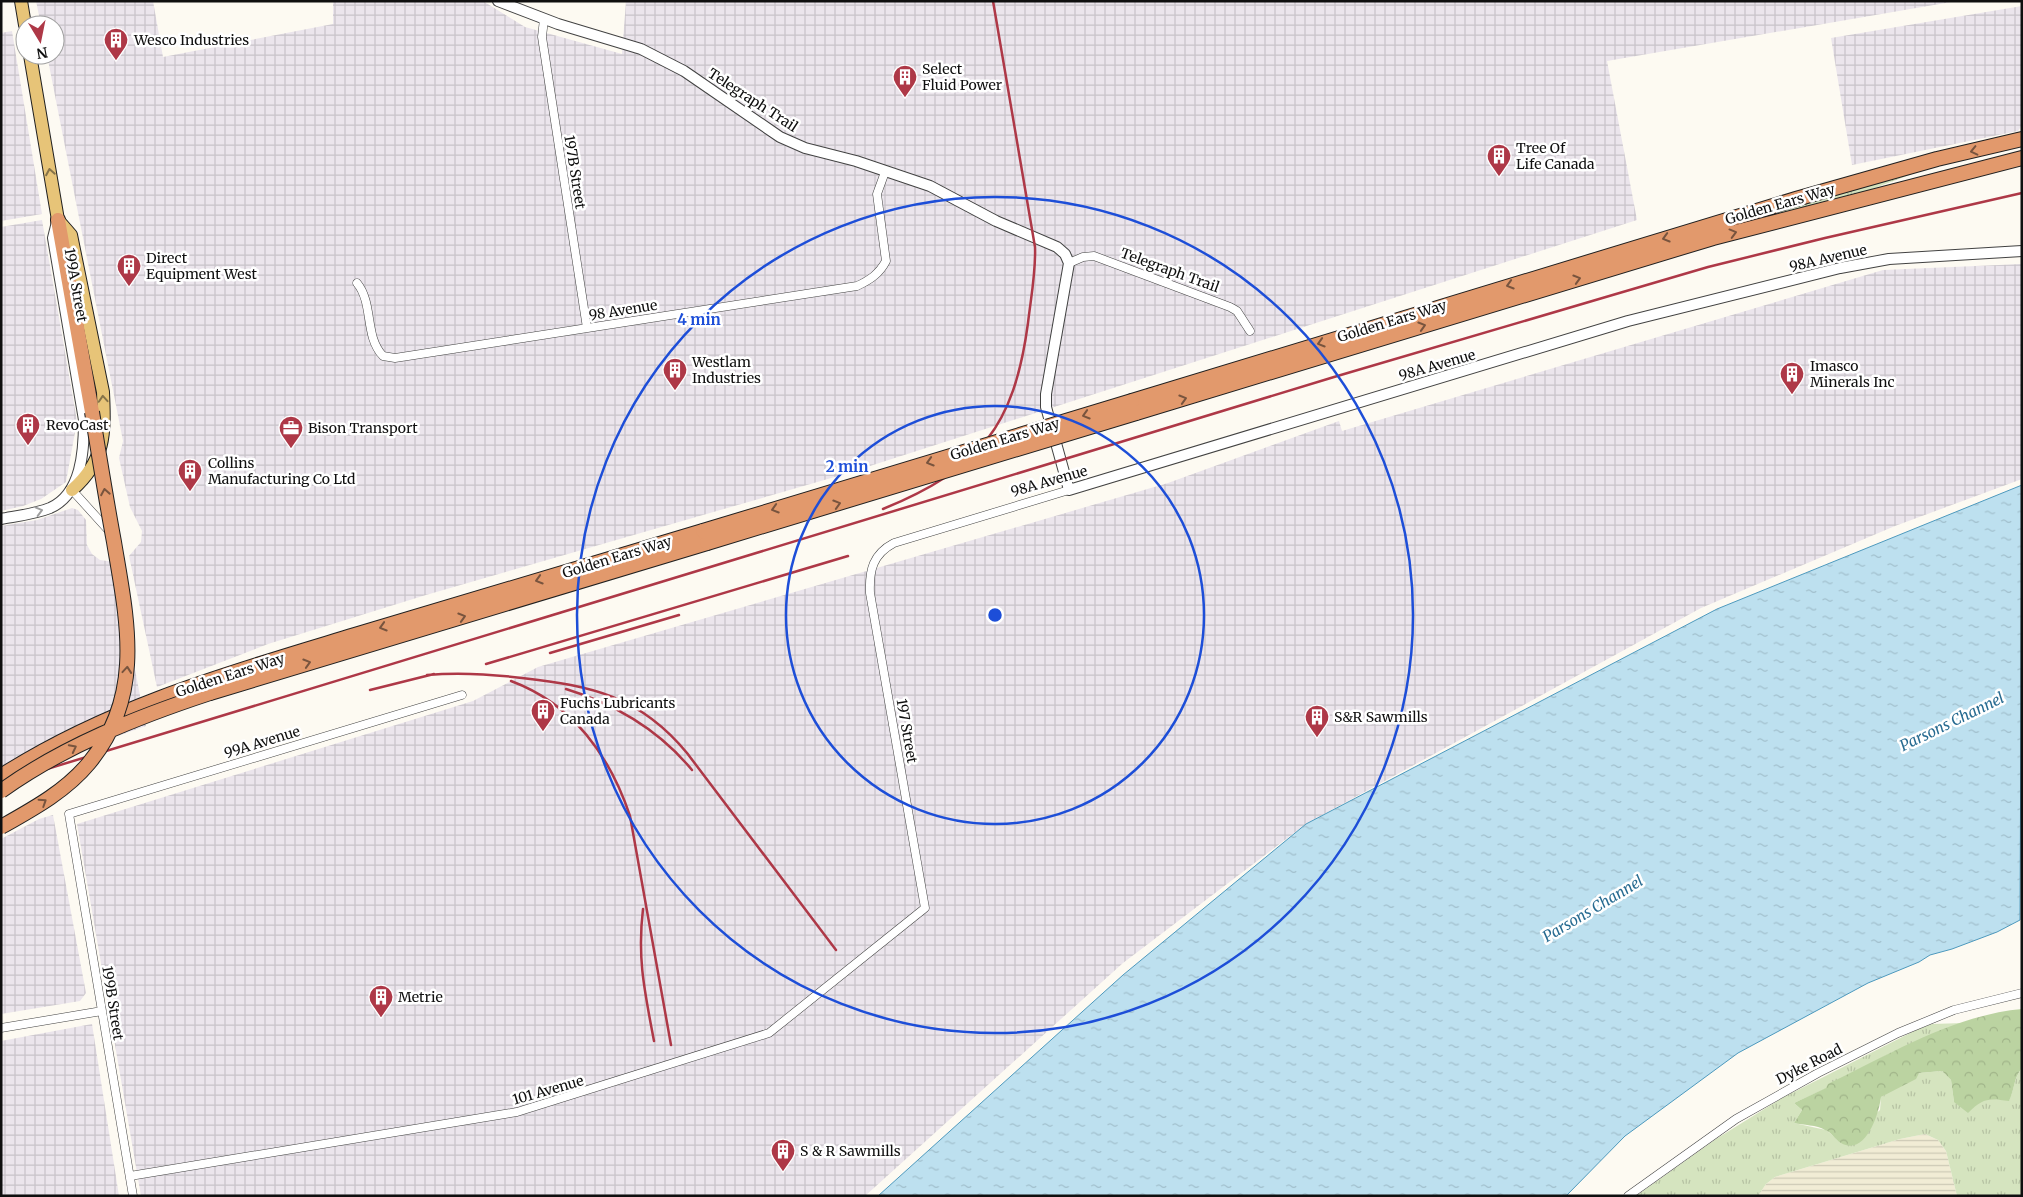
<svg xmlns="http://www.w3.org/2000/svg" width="2023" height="1197" font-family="Merriweather,serif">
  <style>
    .industrial { fill: url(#industrial-grid) }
    .farmland { fill: url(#farmland-rules) }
    .grass { fill: url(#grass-tufts) }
    .forest { fill: url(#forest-crowns) }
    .water { fill: url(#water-ripples); stroke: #4d99bd }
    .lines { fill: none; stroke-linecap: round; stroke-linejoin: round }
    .minor-casing { stroke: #424242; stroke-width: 9 }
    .tertiary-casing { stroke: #424242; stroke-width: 12 }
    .primary-casing { stroke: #202020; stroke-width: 14 }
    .motorway-casing { stroke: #202020; stroke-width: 16 }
    .minor { stroke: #fff; stroke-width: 8 }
    .tertiary { stroke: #fff; stroke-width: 10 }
    .primary { stroke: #e7c478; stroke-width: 12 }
    .motorway { stroke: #e2996c; stroke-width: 14 }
    .rail { stroke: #ae3847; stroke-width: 2.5 }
    .motorway-bridge-casing { stroke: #202020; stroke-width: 16; stroke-linecap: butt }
    .motorway-bridge { stroke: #e2996c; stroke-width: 14 }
    .oneway { stroke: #78543e }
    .oneway2 { stroke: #867349 }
    .oneway3 { stroke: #9f9f9f }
    .ring { fill: none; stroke: #1d4ed8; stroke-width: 2.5 }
    .labels { text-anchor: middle; stroke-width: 5; stroke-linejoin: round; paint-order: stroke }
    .poi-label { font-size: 14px; fill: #0f0f0f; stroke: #fff; text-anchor: start }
    .street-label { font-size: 14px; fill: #0f0f0f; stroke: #fff }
    .water-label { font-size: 15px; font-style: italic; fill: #276b91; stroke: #fff }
    .centre { fill: #1d4ed8; stroke: #fff; stroke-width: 2.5 }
    .ring-label { font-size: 15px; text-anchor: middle; font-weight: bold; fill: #1d4ed8; stroke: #fff; stroke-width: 5; stroke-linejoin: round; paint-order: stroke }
  </style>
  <defs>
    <pattern id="industrial-grid" width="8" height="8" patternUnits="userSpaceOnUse" patternTransform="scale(1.25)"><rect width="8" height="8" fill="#ebe5ec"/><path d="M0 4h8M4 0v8" fill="none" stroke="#c8c3c9"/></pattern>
    <pattern id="farmland-rules" width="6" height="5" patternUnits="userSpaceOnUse" patternTransform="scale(1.25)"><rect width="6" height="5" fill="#f1ecd5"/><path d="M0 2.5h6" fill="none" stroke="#cdc9b6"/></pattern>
    <pattern id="grass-tufts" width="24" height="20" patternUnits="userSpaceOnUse" patternTransform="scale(1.25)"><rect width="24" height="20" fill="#d5e4bf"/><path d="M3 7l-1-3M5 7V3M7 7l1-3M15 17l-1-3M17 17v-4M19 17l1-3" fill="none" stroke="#b6c2a3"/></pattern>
    <pattern id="forest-crowns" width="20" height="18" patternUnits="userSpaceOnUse" patternTransform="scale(1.25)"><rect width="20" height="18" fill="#bbd3a1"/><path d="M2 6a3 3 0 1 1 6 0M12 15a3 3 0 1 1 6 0" fill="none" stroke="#a0b489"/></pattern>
    <pattern id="water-ripples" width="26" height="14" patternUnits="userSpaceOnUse" patternTransform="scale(1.25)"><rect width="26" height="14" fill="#bde0ef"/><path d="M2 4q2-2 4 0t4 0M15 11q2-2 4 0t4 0" fill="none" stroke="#a1bfcc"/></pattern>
  </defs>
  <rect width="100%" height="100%" fill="#fdfaf2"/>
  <path class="industrial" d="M36,1H153L163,57L333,24V1H483L525,27L622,54L626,1H1957L1607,61L1637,220L845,474L426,595L268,644L157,687L129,556L141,542L142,531L130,507L119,458L123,441L47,55H55V25H41Z
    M2022,6V125L2018,131L1852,165L1831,38Z
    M12,31L42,214L1,221V33Z
    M42,220L77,421L66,482L41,499L23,506L1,511V227Z
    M2022,264V479L1895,526L1701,608L1306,824L1123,963L865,1196H141L77,824L473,701L538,667L1168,483L1339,421L1342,431L1883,270Z
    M72,508L78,510L86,520L87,545L92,554L100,560L114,562L146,726L1,777V526L37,520Z
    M53,815L86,993L80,1001L1,1014V839L39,819Z
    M92,1024L119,1196H1V1041Z"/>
  <path class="farmland" d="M1925,1134L1938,1140L1946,1151L1957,1196H1758L1766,1184L1775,1177L1900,1139Z"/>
  <path class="grass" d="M1931,167L1853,196L1682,238Z
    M1963,1023L1892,1052L1827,1088L1794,1103L1802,1110L1794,1123L1826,1130L1842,1143L1880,1110L1881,1097L1919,1073L1942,1071L1951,1080L1954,1102L1993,1099L2009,1100C2015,1089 2013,1079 2022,1068V1196H1957L1946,1151L1938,1140L1925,1134L1900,1139L1775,1177L1766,1184L1758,1196H1636L1716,1139L1782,1098L1916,1030L1932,1024Z"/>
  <path class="forest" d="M2022,1009V1068C2013,1079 2015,1089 2009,1101C1988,1098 1983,1098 1968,1113L1954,1102L1951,1080L1942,1071L1919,1073L1916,1079L1881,1097C1879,1114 1865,1157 1841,1143C1835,1139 1831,1132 1825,1130C1817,1125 1803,1125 1794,1123L1802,1110L1794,1103L1826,1088L1828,1084C1888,1055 1954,1015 2022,1009Z"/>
  <path class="water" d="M2022,485L2020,920L1997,932L1952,949L1930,955L1919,962L1868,983L1738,1053L1625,1136L1566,1196H878L1123,975L1306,824L1717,609Z"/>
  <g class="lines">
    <defs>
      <path id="minor" d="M544,19L542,37L587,328
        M1069,263L1083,257L1094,256L1230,307L1237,311L1250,331
        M357,283C374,304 364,336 383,356L395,358L857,286C870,280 879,274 886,261L877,194L885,172
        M72,490L110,532
        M1,1028L102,1011
        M130,1176L517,1112L769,1033L925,908L870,593C869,570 873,554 894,543L1069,490
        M133,1196L69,814L462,695
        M1628,1196L1736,1119L1818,1073L1898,1033L1954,1010L2022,993"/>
      <path id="tertiary" d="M498,1L558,24L641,49L684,71L780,137L805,148L856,161L930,186L996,221L1057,247L1065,254L1069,263L1046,394V407L1069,490L1628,321L1840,268L1889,259L2022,251
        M1,519C17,516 35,514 50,508C82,494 84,450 84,420L53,238L57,222"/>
      <path id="primary" d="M21,1L25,25
        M30,55L58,220L71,235L103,392C105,434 105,461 72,490"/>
      <path id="motorway" d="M58,220L92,412
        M1132,401L1796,199L1937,159L2022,139
        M1136,413L1713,238L2022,158
        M210,693L707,543
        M1,776C110,706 233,672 355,635C471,601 587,566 703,531"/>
    </defs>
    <use href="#minor" class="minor-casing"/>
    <use href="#tertiary" class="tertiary-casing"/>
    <use href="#primary" class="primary-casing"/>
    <use href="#motorway" class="motorway-casing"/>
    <use href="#minor" class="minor"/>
    <use href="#tertiary" class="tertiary"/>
    <use href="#primary" class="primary"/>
    <use href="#motorway" class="motorway"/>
    <path class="rail" d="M883,509C980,469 1014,427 1028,323C1031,297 1036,272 1035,247L993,1
      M550,653L679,615
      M486,664L848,556
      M427,675C460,672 490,674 522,678C592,686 640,696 687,753L836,950
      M511,681C573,704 610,756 630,816L671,1045
      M566,689C615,704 659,730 692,770
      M370,690L434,674
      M1,783L1334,377L1616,294L1708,267L1825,238L2022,193
      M643,909C637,959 645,993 654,1041"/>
    <defs>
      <path id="motorway-bridge" d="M703,531L1132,401
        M707,543L1136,413
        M1,791C64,746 137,717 210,693
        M1,827C33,809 66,791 89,763C145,695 127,620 114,542C106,499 99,455 92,412"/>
    </defs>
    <use href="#motorway-bridge" class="motorway-bridge-casing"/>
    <use href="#motorway-bridge" class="motorway-bridge"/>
  </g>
  <defs><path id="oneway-chevron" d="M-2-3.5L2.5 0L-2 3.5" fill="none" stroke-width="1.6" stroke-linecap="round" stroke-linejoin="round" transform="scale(1.25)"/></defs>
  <g class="oneway">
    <use href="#oneway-chevron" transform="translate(1974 151) rotate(167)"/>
    <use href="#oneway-chevron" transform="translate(1733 233) rotate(-15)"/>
    <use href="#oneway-chevron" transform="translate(1666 238) rotate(164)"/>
    <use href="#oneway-chevron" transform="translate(1577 279) rotate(-17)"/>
    <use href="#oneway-chevron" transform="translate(1510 285) rotate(163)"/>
    <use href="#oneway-chevron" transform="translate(1422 326) rotate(-17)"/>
    <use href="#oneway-chevron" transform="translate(1321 343) rotate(163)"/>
    <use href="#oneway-chevron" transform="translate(1183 399) rotate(-17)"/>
    <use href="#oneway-chevron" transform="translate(1086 415) rotate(163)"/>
    <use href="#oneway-chevron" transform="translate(930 462) rotate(163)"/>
    <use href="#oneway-chevron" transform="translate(105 492) rotate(-100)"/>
    <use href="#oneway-chevron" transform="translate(837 504) rotate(-17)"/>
    <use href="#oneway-chevron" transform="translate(775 509) rotate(163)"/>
    <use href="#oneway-chevron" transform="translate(539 580) rotate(163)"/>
    <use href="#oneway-chevron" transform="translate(462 617) rotate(-17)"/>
    <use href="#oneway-chevron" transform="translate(383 627) rotate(163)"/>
    <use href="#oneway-chevron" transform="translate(307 663) rotate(-17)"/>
    <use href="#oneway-chevron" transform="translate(127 670) rotate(-85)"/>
    <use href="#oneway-chevron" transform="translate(73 748) rotate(-27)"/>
    <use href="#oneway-chevron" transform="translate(43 802) rotate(-33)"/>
  </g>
  <g class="oneway2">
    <use href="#oneway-chevron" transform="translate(50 172) rotate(-100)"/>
    <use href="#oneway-chevron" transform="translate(103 399) rotate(-94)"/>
  </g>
  <use class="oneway3" href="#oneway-chevron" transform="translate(39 511) rotate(-15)"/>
  <g class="ring">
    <circle cx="995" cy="615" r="209"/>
    <circle cx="995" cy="615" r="418"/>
  </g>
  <defs>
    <symbol id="building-pin" viewBox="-11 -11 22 30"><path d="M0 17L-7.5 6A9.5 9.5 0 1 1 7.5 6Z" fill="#ae3847" stroke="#fff"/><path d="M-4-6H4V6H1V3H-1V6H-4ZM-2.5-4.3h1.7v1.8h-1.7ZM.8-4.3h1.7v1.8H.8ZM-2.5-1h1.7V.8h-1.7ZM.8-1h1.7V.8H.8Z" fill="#fff"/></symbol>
    <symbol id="office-pin" viewBox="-11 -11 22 30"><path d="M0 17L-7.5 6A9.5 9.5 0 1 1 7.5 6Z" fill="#ae3847" stroke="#fff"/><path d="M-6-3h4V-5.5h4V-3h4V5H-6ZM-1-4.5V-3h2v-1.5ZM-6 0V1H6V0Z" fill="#fff"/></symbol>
  </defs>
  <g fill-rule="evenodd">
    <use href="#building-pin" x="102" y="26" width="28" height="38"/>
    <use href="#building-pin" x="891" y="63" width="28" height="38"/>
    <use href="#building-pin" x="1485" y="142" width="28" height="38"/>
    <use href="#building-pin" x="115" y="252" width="28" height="38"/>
    <use href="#building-pin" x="661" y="356" width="28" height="38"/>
    <use href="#building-pin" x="1778" y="360" width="28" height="38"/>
    <use href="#building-pin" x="14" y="411" width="28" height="38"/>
    <use href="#office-pin" x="277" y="414" width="28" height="38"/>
    <use href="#building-pin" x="176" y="457" width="28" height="38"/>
    <use href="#building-pin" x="529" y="697" width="28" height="38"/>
    <use href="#building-pin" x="1303" y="703" width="28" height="38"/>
    <use href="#building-pin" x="367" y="983" width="28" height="38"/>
    <use href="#building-pin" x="769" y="1137" width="28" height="38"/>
  </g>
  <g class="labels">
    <g class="poi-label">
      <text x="134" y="45">Wesco Industries</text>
      <text x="922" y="74">Select<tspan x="922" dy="16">Fluid Power</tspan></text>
      <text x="1516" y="153">Tree Of<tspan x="1516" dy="16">Life Canada</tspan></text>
      <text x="146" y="263">Direct<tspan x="146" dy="16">Equipment West</tspan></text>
      <text x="692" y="367">Westlam<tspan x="692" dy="16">Industries</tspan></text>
      <text x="1810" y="371">Imasco<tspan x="1810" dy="16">Minerals Inc</tspan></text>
      <text x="46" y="430">RevoCast</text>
      <text x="308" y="433">Bison Transport</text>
      <text x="208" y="468">Collins<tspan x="208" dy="16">Manufacturing Co Ltd</tspan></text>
      <text x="560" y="708">Fuchs Lubricants<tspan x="560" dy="16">Canada</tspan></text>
      <text x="1334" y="722">S&amp;R Sawmills</text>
      <text x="398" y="1002">Metrie</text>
      <text x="800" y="1156">S &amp; R Sawmills</text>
    </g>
    <g class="street-label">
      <text transform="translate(753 100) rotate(33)" y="5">Telegraph Trail</text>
      <text transform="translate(575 172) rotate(81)" y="5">197B Street</text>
      <text transform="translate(1780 204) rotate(-16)" y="5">Golden Ears Way</text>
      <text transform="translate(1828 258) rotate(-13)" y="5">98A Avenue</text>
      <text transform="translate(1170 270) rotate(20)" y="5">Telegraph Trail</text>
      <text transform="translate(76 285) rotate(80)" y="5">199A Street</text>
      <text transform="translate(623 310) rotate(-9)" y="5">98 Avenue</text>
      <text transform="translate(1392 321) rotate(-17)" y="5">Golden Ears Way</text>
      <text transform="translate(1437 365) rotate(-16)" y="5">98A Avenue</text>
      <text transform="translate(1005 439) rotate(-17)" y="5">Golden Ears Way</text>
      <text transform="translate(1049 481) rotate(-16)" y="5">98A Avenue</text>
      <text transform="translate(617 557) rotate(-17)" y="5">Golden Ears Way</text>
      <text transform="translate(230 675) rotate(-18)" y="5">Golden Ears Way</text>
      <text transform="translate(907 731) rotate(80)" y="5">197 Street</text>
      <text transform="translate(262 742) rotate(-17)" y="5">99A Avenue</text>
      <text transform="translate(113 1003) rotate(81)" y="5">199B Street</text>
      <text transform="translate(1809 1064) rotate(-27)" y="5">Dyke Road</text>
      <text transform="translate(548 1090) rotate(-16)" y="5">101 Avenue</text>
    </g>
    <g class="water-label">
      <text transform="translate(1952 722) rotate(-26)" y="5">Parsons Channel</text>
      <text transform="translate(1593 909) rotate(-31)" y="5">Parsons Channel</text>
    </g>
  </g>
  <circle cx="995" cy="615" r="8" class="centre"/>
  <g class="ring-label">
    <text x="699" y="325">4 min</text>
    <text x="847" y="472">2 min</text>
  </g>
  <rect width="2023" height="1197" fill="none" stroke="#0f0f0f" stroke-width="5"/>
  <g transform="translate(40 40) rotate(170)"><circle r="24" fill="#ffffff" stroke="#9f9f9f"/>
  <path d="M0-4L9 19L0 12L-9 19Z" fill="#ae3847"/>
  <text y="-8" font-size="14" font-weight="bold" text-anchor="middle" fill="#0f0f0f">N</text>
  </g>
</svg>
